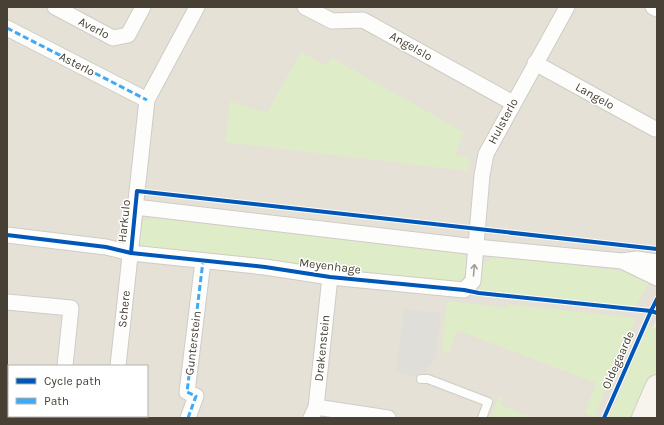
<svg xmlns="http://www.w3.org/2000/svg" width="664" height="425" font-family="Karla,sans-serif">
  <style>
    .residential { fill: #e5e1d6; fill-rule: evenodd }
    .green { fill: #deedc7 }
    .parking { fill: #e0ded8 }
    .lines { fill: none; stroke-linecap: round; stroke-linejoin: round }
    .lane-casing { stroke: #cfccc7; stroke-width: 10 }
    .street-casing { stroke: #cfccc7; stroke-width: 17 }
    .secondary-casing { stroke: #d2cec1; stroke-width: 24 }
    .lane { stroke: #fdfdfc; stroke-width: 8 }
    .street { stroke: #fdfdfc; stroke-width: 15 }
    .secondary { stroke: #f7f4ee; stroke-width: 22 }
    .quiet { stroke: #3fa9f5; stroke-width: 3; stroke-dasharray: 6 3; stroke-linecap: butt }
    .cycleway-casing { stroke: #fff; stroke-width: 6 }
    .cycleway { stroke: #0057b8; stroke-width: 4 }
    .oneway { stroke: #a29e98 }
    .labels { text-anchor: middle; stroke-width: 3; stroke-linejoin: round; paint-order: stroke }
    .street-label { font-size: 12px; fill: #484034; stroke: #fff }
  </style>
  <rect width="100%" height="100%" fill="#f0efea"/>
  <path class="residential" d="M7,7H657V318L614,418H7ZM9,366H147V416H9Z"/>
  <path class="green" d="M301,52L326,66L332,58L463,132L455,156L469,157L468,171L225,142L230,101L267,113Z
    M153,218L458,252L466,257C466,269 467,275 458,283L309,267L144,248L139,242V228L144,221Z
    M496,256L636,273L651,279L635,307L483,291L479,286C481,272 479,261 496,256Z
    M447,301L508,308V304L636,318L594,417L585,413L596,383L457,330L448,354L442,351Z
    M648,326L657,328V371L637,418H609Z
    M503,395L500,405L534,418H490L499,397Z"/>
  <path class="parking" d="M404,309L441,313L436,356L421,379L396,372Z"/>
  <g class="lines">
    <defs>
      <path id="lane" d="M421,379H428L488,402L482,418"/>
      <path id="street" d="M55,7L113,38L128,35L143,7
        M305,7L332,21L363,20L513,103
        M653,7L657,9
        M7,28L147,100
        M535,63L655,129
        M135,207L476,247L622,261L637,259L657,262
        M7,235L106,247L131,253L265,267L330,277L464,290L473,281L482,175L486,154L567,7
        M622,261L657,278
        M7,302L71,308L65,366
        M118,366L147,100L197,7
        M316,407L388,418
        M124,416L130,418
        M110,418L111,416
        M188,418L196,396L187,392L203,261
        M311,418L316,407L330,277"/>
      <path id="secondary" d="M643,418L657,386"/>
    </defs>
    <use href="#lane" class="lane-casing"/>
    <use href="#street" class="street-casing"/>
    <use href="#secondary" class="secondary-casing"/>
    <use href="#lane" class="lane"/>
    <use href="#street" class="street"/>
    <use href="#secondary" class="secondary"/>
    <path class="quiet" d="M7,28L147,100
      M188,418L196,396L187,392L203,261"/>
    <defs>
      <path id="cycleway" d="M7,235L106,247L131,253L265,267L330,277L464,290L479,293L651,311L657,313
        M131,253L137,191L657,249
        M604,418L651,311L657,299"/>
    </defs>
    <use href="#cycleway" class="cycleway-casing"/>
    <use href="#cycleway" class="cycleway"/>
  </g>
  <defs><path id="oneway-shaft" d="M-6 0H5M1.5-3L5.5 0L1.5 3" fill="none" stroke-width="1.6" stroke-linecap="round" stroke-linejoin="round"/></defs>
  <use class="oneway" href="#oneway-shaft" transform="translate(474 270) rotate(-85)"/>
  <g class="labels">
    <g class="street-label">
      <text transform="translate(94 28) rotate(27)" y="4">Averlo</text>
      <text transform="translate(411 46) rotate(29)" y="4">Angelslo</text>
      <text transform="translate(77 64) rotate(27)" y="4">Asterlo</text>
      <text transform="translate(595 96) rotate(29)" y="4">Langelo</text>
      <text transform="translate(503 121) rotate(-62)" y="4">Hulsterlo</text>
      <text transform="translate(124 221) rotate(-84)" y="4">Harkulo</text>
      <text transform="translate(330 266) rotate(7)" y="4">Meyenhage</text>
      <text transform="translate(124 309) rotate(-84)" y="4">Schere</text>
      <text transform="translate(193 343) rotate(-83)" y="4">Gunterstein</text>
      <text transform="translate(322 348) rotate(-84)" y="4">Drakenstein</text>
      <text transform="translate(618 360) rotate(-66)" y="4">Oldegaarde</text>
    </g>
  </g>
  <rect width="664" height="425" fill="none" stroke="#484034" stroke-width="16"/>
  <rect x="8" y="365" width="140" height="52" fill="#ffffff" stroke="#b6b3ae"/>
  <rect x="16" y="378" width="20" height="6" fill="#0057b8" stroke="#b6b3ae"/>
  <text x="44" y="385" font-size="12" fill="#484034">Cycle path</text>
  <rect x="16" y="398" width="20" height="6" fill="#3fa9f5" stroke="#b6b3ae"/>
  <text x="44" y="405" font-size="12" fill="#484034">Path</text>
</svg>
